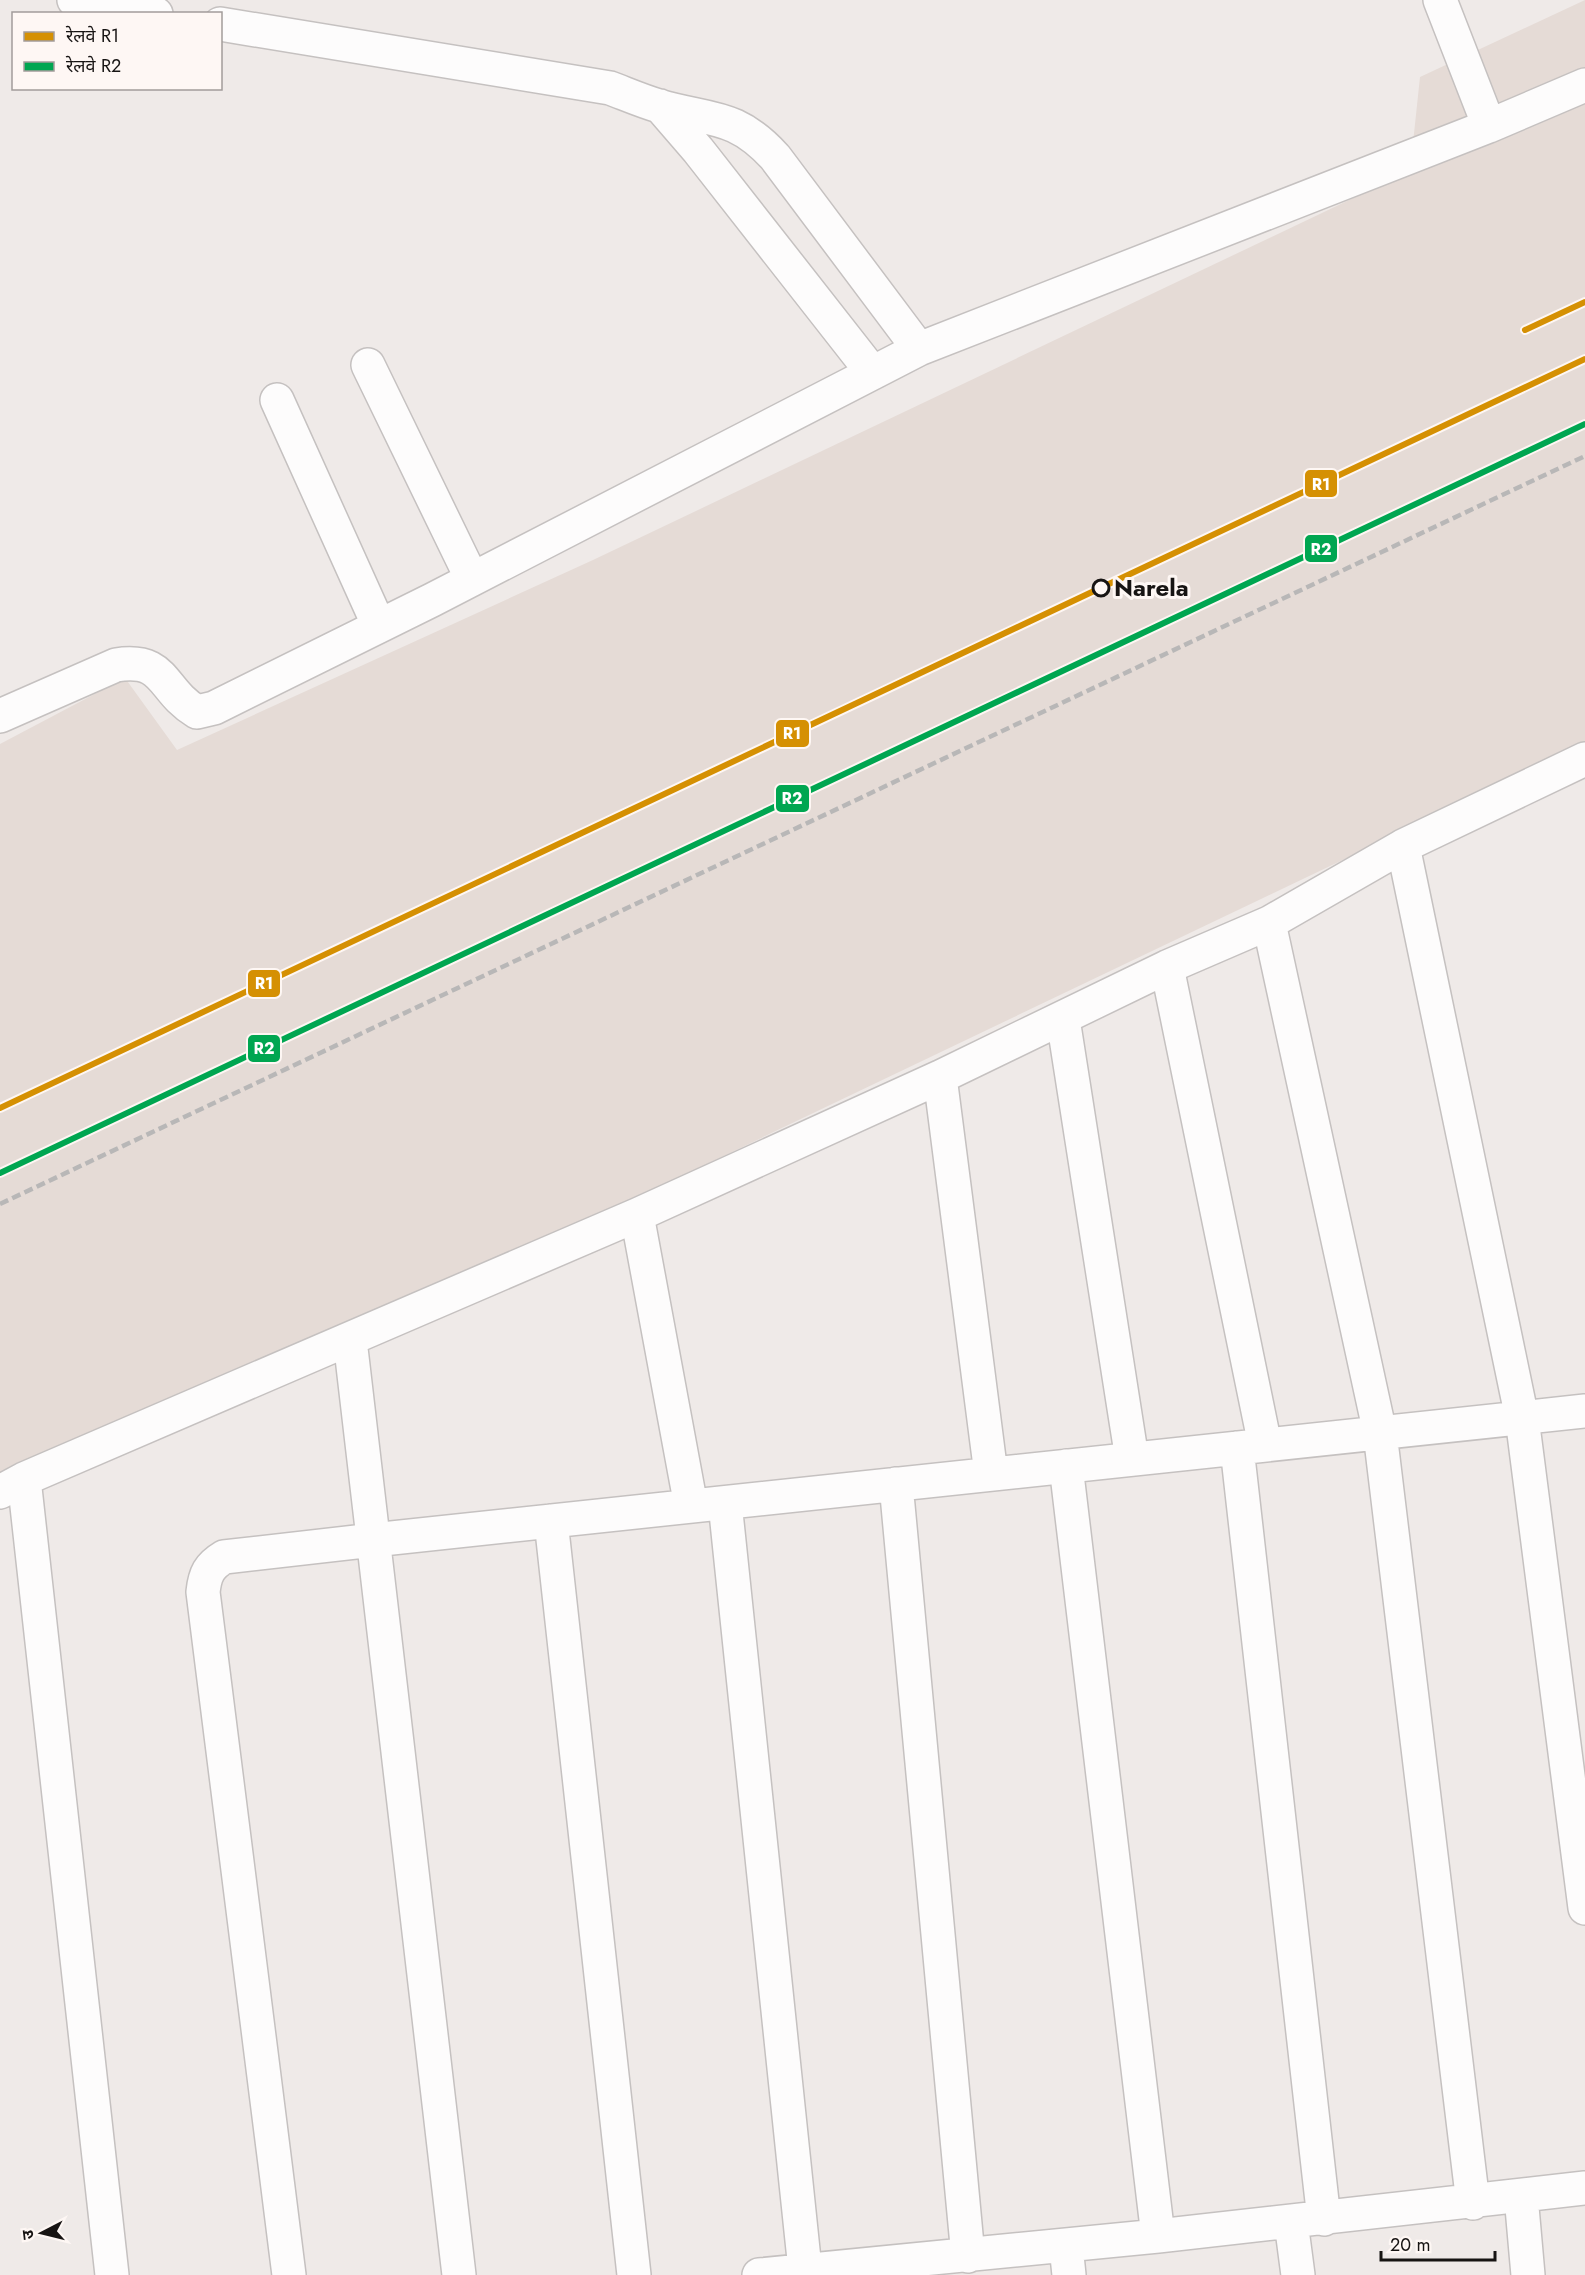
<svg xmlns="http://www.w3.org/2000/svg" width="1585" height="2275" font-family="Jost,'Noto Sans Devanagari',sans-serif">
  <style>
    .built { fill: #e5dbd6 }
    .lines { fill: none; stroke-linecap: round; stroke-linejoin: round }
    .minor-casing { stroke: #c5c1c0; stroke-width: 36 }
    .minor { stroke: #fdfcfc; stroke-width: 33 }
    .rail { stroke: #b8b7b7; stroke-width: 4.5; stroke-dasharray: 9 4.5; stroke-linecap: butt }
    .rail-1-casing { stroke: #fef7f4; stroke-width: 10 }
    .rail-2-casing { stroke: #fef7f4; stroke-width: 10 }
    .rail-1 { stroke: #d59003; stroke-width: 6 }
    .rail-2 { stroke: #00a651; stroke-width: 6 }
    .stop-dot { fill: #fef7f4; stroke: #171413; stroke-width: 3 }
    .labels { text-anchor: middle; stroke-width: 6; stroke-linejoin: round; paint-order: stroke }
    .stop-label { font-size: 24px; font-weight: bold; fill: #171413; stroke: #fef7f4; text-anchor: start }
    .line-badge { stroke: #fef7f4; stroke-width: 2 }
    .badge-label { font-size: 16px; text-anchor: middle; font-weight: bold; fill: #fff }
  </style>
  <rect width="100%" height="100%" fill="#efeae8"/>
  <path class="built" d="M1585,0V744L0,1502V744L125,678L177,750L593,560L1410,171L1420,77Z"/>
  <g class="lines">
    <defs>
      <path id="minor" d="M74,0L156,14
        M1440,0L1489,126
        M220,24L610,88C626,94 642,101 659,106C709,121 735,113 775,157L919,349
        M660,106L698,150L872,372
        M368,365L472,579
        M277,400L379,626
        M0,716L116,665C167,657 160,690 197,712L214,708L432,600L919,349L1489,126L1585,85
        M1403,846L1522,1418L1585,1908
        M1269,923L1380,1433L1473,2203
        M1167,967L1265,1445
        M1063,1019L1132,1459
        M940,1077L991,1474
        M637,1215L691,1506
        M350,1340L459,2275
        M1237,1448L1324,2219
        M1066,1466L1158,2236
        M24,1479L112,2275
        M896,1484L968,2256
        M0,1492L24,1479L637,1215L940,1077L1167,967L1269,923L1403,846L1585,759
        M725,1503L805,2269
        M551,1521L634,2275
        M1521,2196L1528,2275
        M1291,2222L1298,2275
        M1066,2246L1069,2275
        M289,2275L203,1592C205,1574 209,1566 224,1557L373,1540L1585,1411
        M759,2275L1158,2236L1585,2188"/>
    </defs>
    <use href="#minor" class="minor-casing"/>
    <use href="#minor" class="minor"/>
    <path class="rail" d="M1525,330L1585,302
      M0,1108L1585,359
      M0,1204L1585,456"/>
    <defs>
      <path id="rail-1" d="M1525,330L1585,302
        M0,1108L1585,359"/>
      <path id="rail-2" d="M0,1173L1585,424"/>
    </defs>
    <use href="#rail-1" class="rail-1-casing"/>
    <use href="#rail-2" class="rail-2-casing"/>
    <use href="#rail-1" class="rail-1"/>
    <use href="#rail-2" class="rail-2"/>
  </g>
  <circle class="stop-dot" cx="1101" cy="588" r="8"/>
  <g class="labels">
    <g class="stop-label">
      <text x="1114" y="596">Narela</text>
    </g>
  </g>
  <g class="line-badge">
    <rect x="1304" y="469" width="34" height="29" rx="6" fill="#d59003"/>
    <rect x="1304" y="534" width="34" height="29" rx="6" fill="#00a651"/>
    <rect x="775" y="719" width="35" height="29" rx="6" fill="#d59003"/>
    <rect x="775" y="784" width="35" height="29" rx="6" fill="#00a651"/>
    <rect x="247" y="969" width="34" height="29" rx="6" fill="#d59003"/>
    <rect x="247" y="1034" width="34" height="29" rx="6" fill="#00a651"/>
  </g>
  <g class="badge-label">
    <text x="1321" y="490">R1</text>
    <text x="1321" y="555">R2</text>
    <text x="792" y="739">R1</text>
    <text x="792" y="804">R2</text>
    <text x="264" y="989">R1</text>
    <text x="264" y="1054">R2</text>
  </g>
  <rect x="12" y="12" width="210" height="78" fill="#fef7f4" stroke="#a29c9a" stroke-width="1.5"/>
  <rect x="24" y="32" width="30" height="9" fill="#d59003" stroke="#a29c9a" stroke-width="1.5"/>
  <text x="66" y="42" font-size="18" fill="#171413">रेलवे R1</text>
  <rect x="24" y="62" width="30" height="9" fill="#00a651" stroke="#a29c9a" stroke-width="1.5"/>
  <text x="66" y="72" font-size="18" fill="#171413">रेलवे R2</text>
  <g transform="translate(42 2233) rotate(263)" stroke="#fef7f4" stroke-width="4.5" paint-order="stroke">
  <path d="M0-4.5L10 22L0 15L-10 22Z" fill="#171413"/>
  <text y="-9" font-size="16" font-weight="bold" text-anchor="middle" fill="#171413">उ</text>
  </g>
  <path d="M1381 2251v9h114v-9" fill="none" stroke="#171413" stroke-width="3"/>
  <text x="1390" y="2251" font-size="18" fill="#171413" stroke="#fef7f4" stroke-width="4.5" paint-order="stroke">20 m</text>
</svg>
